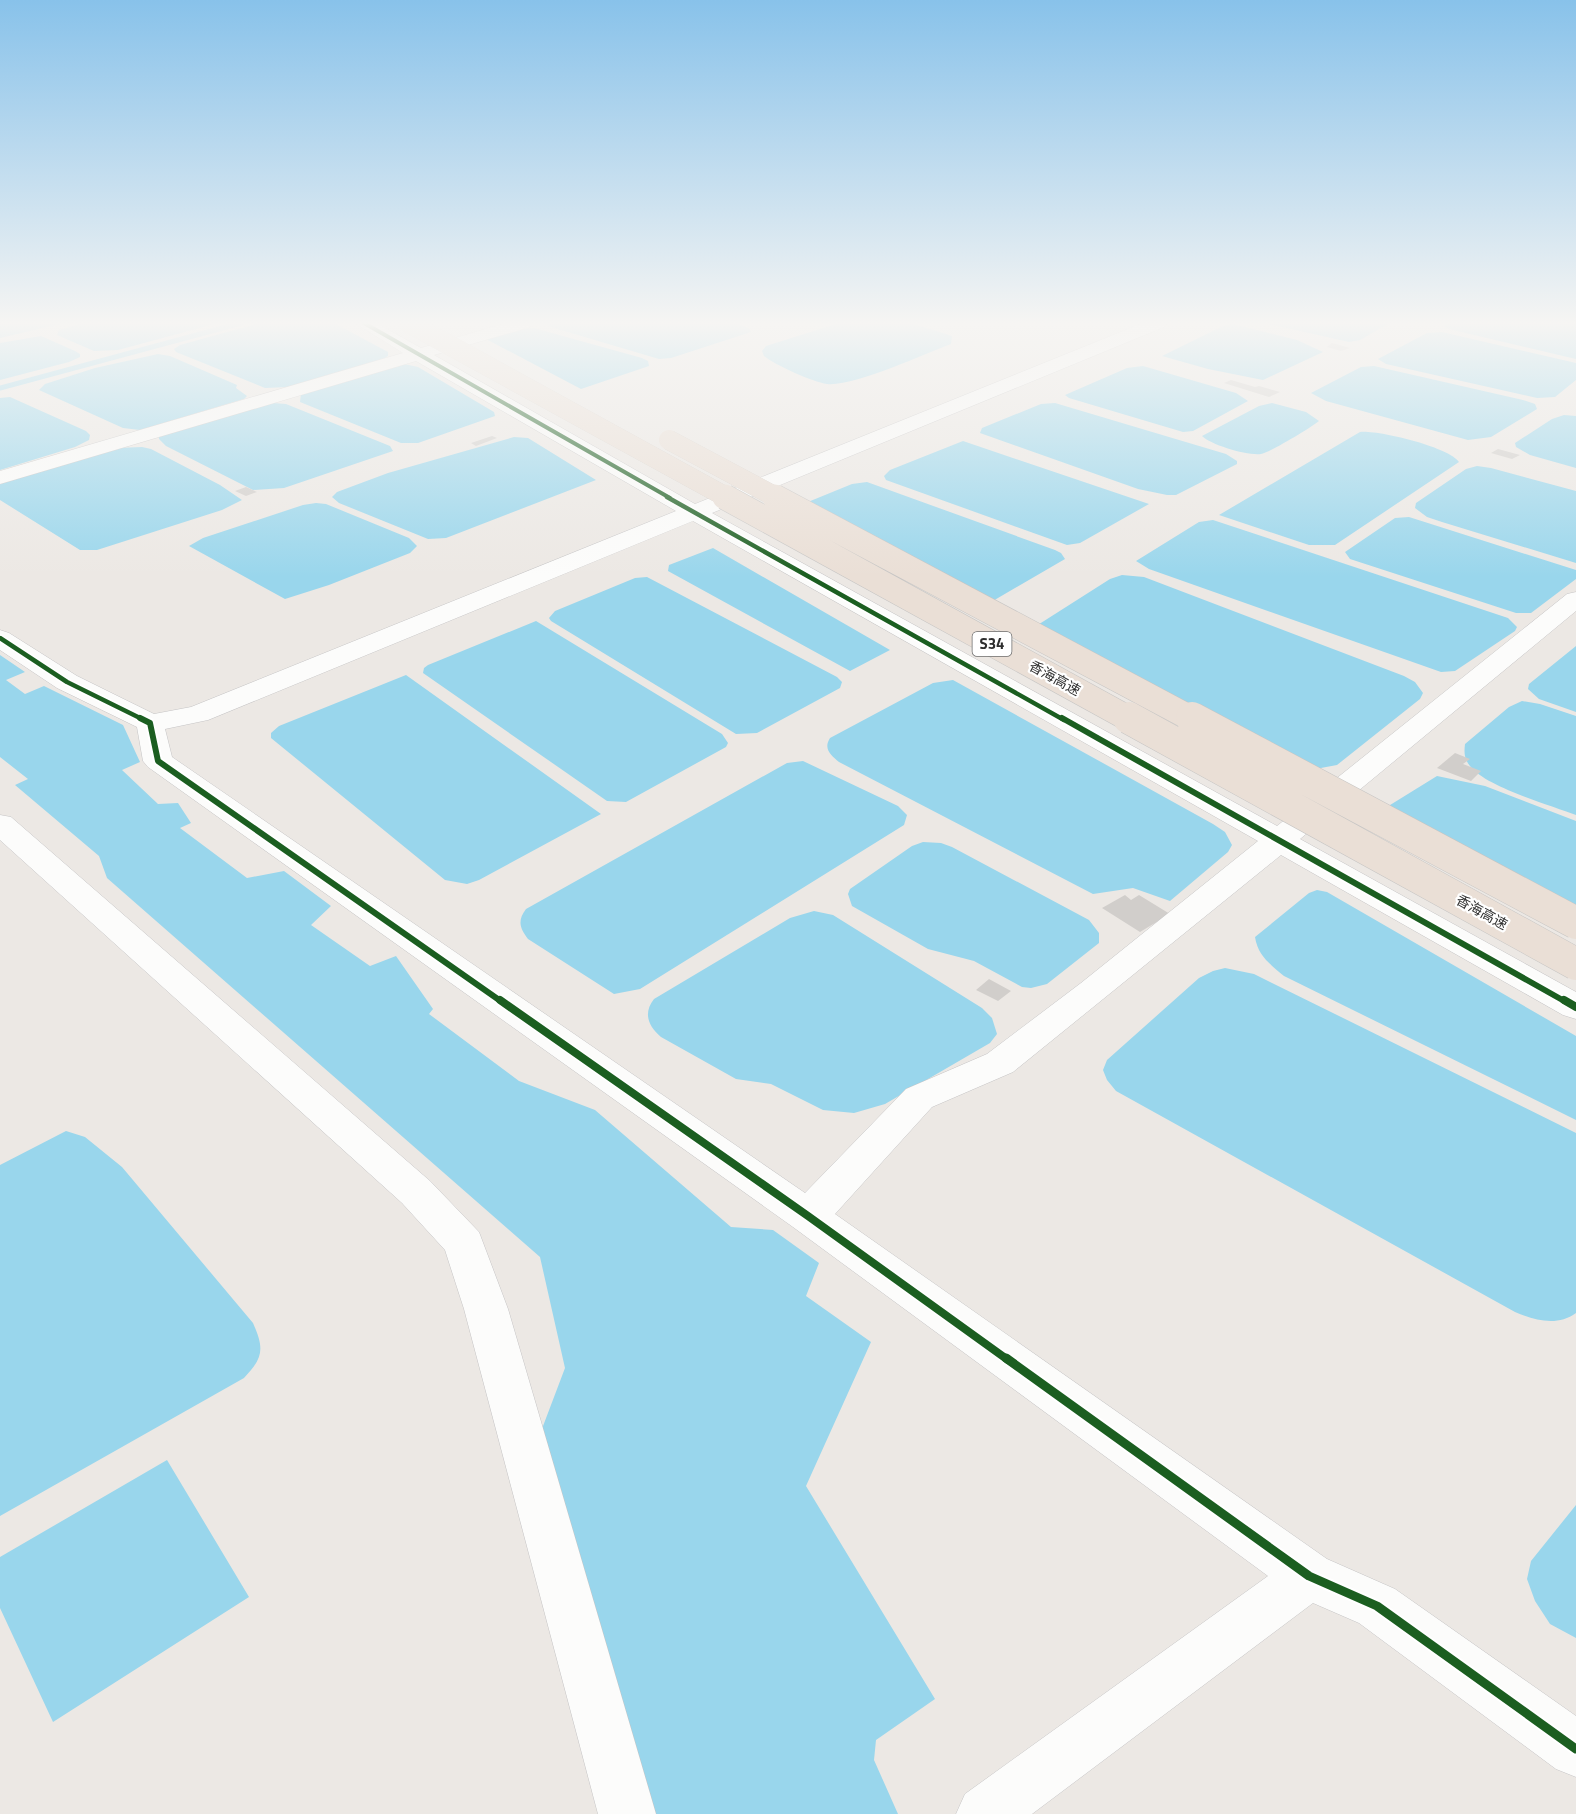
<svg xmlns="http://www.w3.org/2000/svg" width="1576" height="1814" font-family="'Titillium Web','Noto Sans SC',sans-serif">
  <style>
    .water { fill: #99d6ec }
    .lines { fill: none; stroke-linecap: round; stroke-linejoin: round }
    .stream { stroke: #99d6ec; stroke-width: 5 }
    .building { fill: #d1cecb }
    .minor-casing { stroke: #c5c4c5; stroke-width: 1 }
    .minor { fill: #fcfcfb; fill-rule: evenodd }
    .highway-bridge-far2-casing { stroke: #c6c5c4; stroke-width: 20; stroke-linecap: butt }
    .highway-bridge-far1-casing { stroke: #c6c5c4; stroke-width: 26; stroke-linecap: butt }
    .highway-bridge-casing { stroke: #c6c5c4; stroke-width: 33; stroke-linecap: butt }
    .highway-bridge-far2 { stroke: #eadfd6; stroke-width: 20 }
    .highway-bridge-far1 { stroke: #eadfd6; stroke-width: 25 }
    .highway-bridge { stroke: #eadfd6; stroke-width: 32 }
    .cycleway-far4-casing { stroke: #fff; stroke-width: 6 }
    .cycleway-far3-casing { stroke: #fff; stroke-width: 8 }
    .cycleway-far2-casing { stroke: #fff; stroke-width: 10 }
    .cycleway-far1-casing { stroke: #fff; stroke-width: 11 }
    .cycleway-casing { stroke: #fff; stroke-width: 13 }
    .cycleway-far4 { stroke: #1b5e20; stroke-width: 4 }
    .cycleway-far3 { stroke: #1b5e20; stroke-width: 4.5 }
    .cycleway-far2 { stroke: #1b5e20; stroke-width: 6 }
    .cycleway-far1 { stroke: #1b5e20; stroke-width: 8 }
    .cycleway { stroke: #1b5e20; stroke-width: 9 }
    .labels { text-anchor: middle; stroke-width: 4.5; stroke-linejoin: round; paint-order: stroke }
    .far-street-label { font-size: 14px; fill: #2e2e2e; stroke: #fff }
    .shield { fill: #fff; stroke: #6d6d6d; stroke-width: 1.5 }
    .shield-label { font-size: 15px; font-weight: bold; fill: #2e2e2e }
  </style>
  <rect width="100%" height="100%" fill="#ece8e4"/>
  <path class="water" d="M0,323H64L0,338Z
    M83,323H218L118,350L94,351L57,335L59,330Z
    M260,323H334L388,352V356L378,362L288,387L265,388L176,352L174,349L180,345Z
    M546,323H734L749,328L751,332L671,358L659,359L551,327Z
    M839,323H911L952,336L951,344C924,354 853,387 827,384C813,382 775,365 764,356L762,351L766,346Z
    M1264,323H1390L1360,340L1349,342Z
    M1448,323H1576V359L1453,330L1444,327Z
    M1233,324L1297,340L1323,352L1263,380L1208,369L1162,356L1223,326Z
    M534,328L642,358L648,361L649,366L581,389L486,339L520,329Z
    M1442,332L1576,363V380L1555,397L1537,398L1386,364L1378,359L1427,333Z
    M41,336L75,351L80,354V357L69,362L0,380V343Z
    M158,354L170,356L237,385L236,388L247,396L244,399L140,430L123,428L39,390L45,384L95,368Z
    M404,364L418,367L494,412L495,416L418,443H401L300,402L301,394Z
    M1143,366L1236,393L1248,401L1193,431L1183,432L1069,398L1065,395L1127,368Z
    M1374,366L1523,400L1535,404L1537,409L1491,437L1468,440L1326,401L1311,393L1361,367Z
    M10,397L86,431L90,435L89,440L75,447L0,470V398Z
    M273,403L286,404L390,446L393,451L284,488L253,490L166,446L159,439V436Z
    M1055,403L1226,454L1237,461V464L1176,495H1167L1138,489L980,433L982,428L1041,404Z
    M1272,403L1306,412L1319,421C1312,427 1269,453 1261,454C1248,456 1211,445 1202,436L1259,406Z
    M1564,415L1576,416V468L1530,455L1516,447L1515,443L1552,419Z
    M1360,432C1378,430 1449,447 1459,462L1335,545H1309L1219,515Z
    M514,437L528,438L596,480L446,538L428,539L339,503L332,497L337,492L388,473Z
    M963,441L1149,504L1080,543L1067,545L886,480L884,476L890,470Z
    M142,447L151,449L220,485L242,500L222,510L97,550H80L0,500V482L117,448Z
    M1477,466L1491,468L1576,491V563L1442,522L1427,517L1415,508L1416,503L1466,469Z
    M867,482L1055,550L1061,553L1065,559L986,605L803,504L852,484Z
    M316,503L326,504L409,538L417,546L410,553L329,585L285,599L189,546L203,538L303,505Z
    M1409,517L1576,570V579L1531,613H1516L1350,559L1345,552L1395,518Z
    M1213,520L1499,615L1508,618L1517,627L1515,631L1455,671L1441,672L1149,569L1136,561L1199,522Z
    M713,548L890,650L850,671L668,571L669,565Z
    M1122,575L1144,577L1404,676L1415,682L1423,693L1420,699L1337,765L1310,770L1033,628L1110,579Z
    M647,577L837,677L842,682L840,688L757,733L736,734L551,621L549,618L555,611L635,578Z
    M536,621L722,734L728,743L726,747L626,802L607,801L423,673L424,668L428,665Z
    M1576,646V712L1539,699L1528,689L1529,684Z
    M0,655L25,672L6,680L25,694L44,686L123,725L140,762L122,770L158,804L178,803L191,823L180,828L247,878L284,871L331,906L311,925L370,966L396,956L433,1009L429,1014L519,1081L595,1110L731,1227L773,1230L819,1263L806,1296L871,1342L806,1486L935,1699L876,1740L874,1760L898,1814H632L526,1471L565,1368L540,1257L107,878L99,856L15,785L28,779L0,757Z
    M406,675L601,814L479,880L467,884L445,880L271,738V733L279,726Z
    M953,680L1213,824L1225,832L1232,845L1228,852L1170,901L1133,888L1093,894L839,762C831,755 823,749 830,738L933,683Z
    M1522,701L1540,704L1576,716V815C1550,805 1486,787 1470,766C1464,759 1464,752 1465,744L1509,707Z
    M803,761L898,806L907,815L904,825L640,989L614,994L528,939C520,928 517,921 526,909L787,763Z
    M1437,776L1485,786L1576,821V912L1382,810Z
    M923,842L941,843L952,847L1089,920L1099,933V943L1047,984L1031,988L1022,987L974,961L928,949L852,906L848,894L850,889L912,846Z
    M1317,890L1327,892L1576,1036V1120L1284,976C1270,964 1258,956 1255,937L1309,893Z
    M814,911L833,915L982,1008L992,1018L997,1034L990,1043L885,1104L854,1113L823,1110L771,1084L736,1079L661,1037C648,1026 643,1013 654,999L790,918Z
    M1225,968L1254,974L1576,1133V1313C1557,1327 1534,1320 1515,1312L1116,1091L1107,1080L1103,1070L1107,1060L1199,978L1213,971Z
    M66,1131L85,1137L122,1167L253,1323C264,1348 264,1357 244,1378L0,1516V1165Z
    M167,1460L249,1597L53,1722L0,1608V1557Z
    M1576,1505V1638L1550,1624L1535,1601L1527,1579L1531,1561Z"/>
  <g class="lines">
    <path class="stream" d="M0,388L241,323"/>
  </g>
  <path class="building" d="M1332,343L1350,348L1341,351L1327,347Z
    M1231,380L1255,387L1259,386L1280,392L1269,397L1224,383Z
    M492,436L497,438L476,446L471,443Z
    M1498,449L1520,455L1512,459L1491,453Z
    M246,487L257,492L246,496L235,491Z
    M1455,753L1470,759L1463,764L1481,771L1471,781L1437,768Z
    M1125,895L1131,900L1139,895L1170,914L1140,932L1102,908Z
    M989,979L1011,991L998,1001L976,990Z"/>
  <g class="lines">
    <defs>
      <path id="minor" d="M355,323H376L421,348L506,323H533L530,327L434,355L695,504L1143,323H1167L1164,327L712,513L1277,826L1567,594L1576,592V611L1300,839L1576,992V1019L1563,1015L1281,855L1013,1072L932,1107L835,1214L1327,1559L1395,1589L1576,1716V1777L1556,1769L1359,1623L1313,1603L1032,1814H956L965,1794L1268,1576L793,1227L148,767L143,761L137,727L57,688L0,650V630L9,633L77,676L154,714L191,707L676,511L416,361L0,484V471L403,353ZM693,521L1258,841L1081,983L987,1054L906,1089L805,1193L172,757L165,729L208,720Z
        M0,815L11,817L430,1181L479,1232L508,1309L656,1814H598L464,1309L445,1250L402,1203L0,840Z"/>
    </defs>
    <use href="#minor" class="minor-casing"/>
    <use href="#minor" class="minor"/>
    <defs>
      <path id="highway-bridge-far2" d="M409,323L728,498
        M669,440L778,498"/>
      <path id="highway-bridge-far1" d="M725,497L1131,720
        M775,497L1194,720"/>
      <path id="highway-bridge" d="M1129,718L1576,964
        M1192,718L1576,923"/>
    </defs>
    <use href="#highway-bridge-far2" class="highway-bridge-far2-casing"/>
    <use href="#highway-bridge-far1" class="highway-bridge-far1-casing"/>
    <use href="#highway-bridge" class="highway-bridge-casing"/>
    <use href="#highway-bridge-far2" class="highway-bridge-far2"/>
    <use href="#highway-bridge-far1" class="highway-bridge-far1"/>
    <use href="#highway-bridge" class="highway-bridge"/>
    <defs>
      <path id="cycleway-far4" d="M364,323L670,498"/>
      <path id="cycleway-far3" d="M667,497L1064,720
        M0,638L67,682L144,720"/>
      <path id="cycleway-far2" d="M140,718L150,723L158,761L502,1002
        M1062,718L1566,1002"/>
      <path id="cycleway-far1" d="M500,1000L808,1216L1008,1360
        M1564,1000L1576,1007"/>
      <path id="cycleway" d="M1006,1358L1309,1576L1377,1606L1576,1749"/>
    </defs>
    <use href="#cycleway-far4" class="cycleway-far4-casing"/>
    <use href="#cycleway-far3" class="cycleway-far3-casing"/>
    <use href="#cycleway-far2" class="cycleway-far2-casing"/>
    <use href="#cycleway-far1" class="cycleway-far1-casing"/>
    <use href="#cycleway" class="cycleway-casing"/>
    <use href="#cycleway-far4" class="cycleway-far4"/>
    <use href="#cycleway-far3" class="cycleway-far3"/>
    <use href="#cycleway-far2" class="cycleway-far2"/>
    <use href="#cycleway-far1" class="cycleway-far1"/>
    <use href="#cycleway" class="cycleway"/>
  </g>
  <linearGradient id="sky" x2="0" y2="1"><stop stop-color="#88c2ea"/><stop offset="0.56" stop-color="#f6f5f3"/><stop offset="1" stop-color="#f6f5f3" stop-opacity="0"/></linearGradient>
  <rect width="1576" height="577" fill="url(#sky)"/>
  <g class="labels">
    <g class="far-street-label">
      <text transform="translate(1055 678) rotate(29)" y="5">香海高速</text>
      <text transform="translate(1482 912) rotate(29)" y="5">香海高速</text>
    </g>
    <rect class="shield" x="972.5" y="632" width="39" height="24" rx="4.5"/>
    <g class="shield-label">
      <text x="992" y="649">S34</text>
    </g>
  </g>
</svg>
